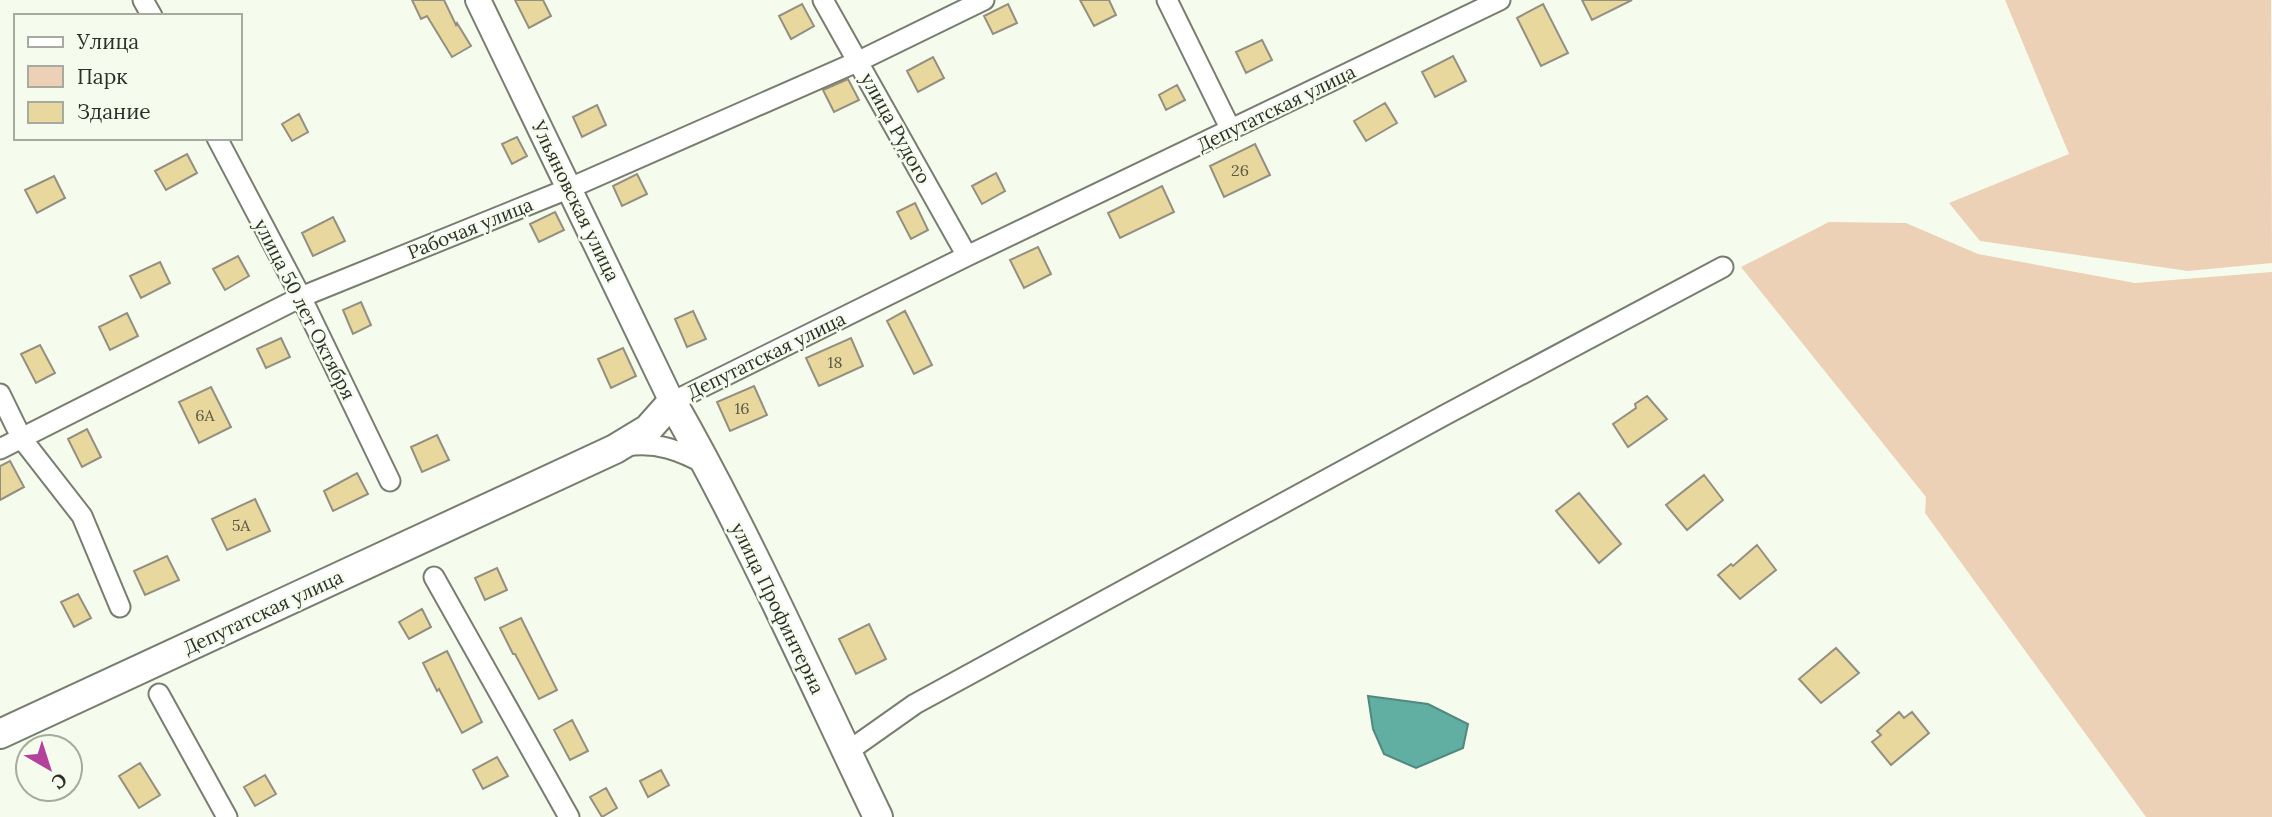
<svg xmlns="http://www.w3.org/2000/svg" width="2272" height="817" font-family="Lora,serif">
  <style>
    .green { fill: #edd1b6 }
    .water { fill: #61aea3; stroke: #51887f; stroke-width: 2 }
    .building { fill: #e8d89d; stroke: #938f81; stroke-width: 2 }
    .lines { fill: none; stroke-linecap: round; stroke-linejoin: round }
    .minor-casing { stroke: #787d70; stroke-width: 23 }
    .tertiary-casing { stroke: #787d70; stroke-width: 28 }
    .secondary-casing { stroke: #787d70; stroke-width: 32 }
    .minor { stroke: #fff; stroke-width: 19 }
    .tertiary { stroke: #fff; stroke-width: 24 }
    .secondary { stroke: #fff; stroke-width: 28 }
    .labels { text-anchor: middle; stroke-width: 5; stroke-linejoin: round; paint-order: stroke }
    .number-label { font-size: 16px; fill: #5c5947 }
    .street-label { font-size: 19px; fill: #2d2f2a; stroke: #f6fced }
  </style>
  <rect width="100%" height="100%" fill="#f6fced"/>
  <path class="green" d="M2005,0H2271L2272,263L2188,271L1980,241L1949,203L2069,154Z
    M1829,222L1906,223L1978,254L2135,283L2272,272V817H2146L1925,513L1926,497L1741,267Z"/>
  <path class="water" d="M1368,696L1428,704L1468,724L1463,748L1416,768L1384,754L1373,729Z"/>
  <path class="building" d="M412,0H444L456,25L457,23L471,46L452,57L427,16L421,19Z
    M515,0H543L551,16L529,28Z
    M1080,0H1109L1116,15L1094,26Z
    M1582,0H1632L1592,20Z
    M802,4L814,26L791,39L779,16Z
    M1008,4L1017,23L993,34L984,16Z
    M1543,4L1568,53L1541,66L1517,18Z
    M1262,40L1272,60L1246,73L1236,52Z
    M1453,56L1466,81L1435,97L1422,72Z
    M933,57L944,78L918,92L907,71Z
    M848,79L859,100L834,112L823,90Z
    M1177,85L1185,100L1166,110L1159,95Z
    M1385,103L1397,123L1366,141L1354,121Z
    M597,105L606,125L582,137L573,117Z
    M299,114L308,132L292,141L282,124Z
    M517,137L527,156L512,164L502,144Z
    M1255,144L1270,175L1224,197L1210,166Z
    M187,154L197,173L166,190L155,171Z
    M996,173L1005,191L982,204L972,186Z
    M637,174L647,194L622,206L613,186Z
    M54,176L65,198L37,213L25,190Z
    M1162,186L1174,212L1120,238L1108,213Z
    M915,203L928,230L911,239L897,212Z
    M555,212L564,230L539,242L530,224Z
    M333,217L345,241L313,256L302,233Z
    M1038,247L1051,274L1024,288L1010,260Z
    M238,256L249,276L225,290L213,269Z
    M160,262L170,283L141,298L130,276Z
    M361,302L371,325L353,334L343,310Z
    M693,311L706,339L687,347L675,319Z
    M905,311L932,365L914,374L887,321Z
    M127,313L138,336L110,350L99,327Z
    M281,338L290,357L266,368L257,349Z
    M851,338L863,366L819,386L806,358Z
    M40,345L55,373L36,383L21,354Z
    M623,348L636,376L611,388L598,359Z
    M754,386L767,415L730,431L717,402Z
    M211,387L231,427L199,443L179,402Z
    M1647,396L1667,419L1628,447L1613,424L1636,408L1635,404Z
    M87,429L101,457L82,467L68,439Z
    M437,435L449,460L422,472L411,447Z
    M10,461L24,487L0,500V466Z
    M357,473L368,494L333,511L324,491Z
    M1704,475L1723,500L1687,530L1666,505Z
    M1579,493L1621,544L1599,563L1556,511Z
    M255,499L270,531L227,550L212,519Z
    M1757,545L1776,570L1740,599L1718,575L1731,564L1733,566Z
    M167,556L179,580L145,595L134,571Z
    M497,568L507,590L485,600L475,578Z
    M78,594L91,618L74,627L61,602Z
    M422,609L431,627L409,639L399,622Z
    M521,618L557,690L539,699L515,654H513L500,628Z
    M869,624L886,659L856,674L839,639Z
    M1836,648L1859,673L1821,703L1799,679Z
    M447,651L482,722L462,733L439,689L437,691L423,663Z
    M1899,712L1904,718L1912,712L1929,733L1891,765L1872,742L1881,735L1877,731Z
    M572,720L588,751L570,760L554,730Z
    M497,757L508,776L483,789L473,770Z
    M140,763L160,795L139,808L119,776Z
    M661,770L669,785L648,797L640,781Z
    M265,775L276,794L255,806L244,787Z
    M606,788L617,808L602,817L590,797Z"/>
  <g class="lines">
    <defs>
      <path id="minor" d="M143,0L152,16
        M823,0L967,256
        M1167,0L1231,130
        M217,138L301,297L390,481
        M0,394L22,439L82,516L120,607
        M672,402L967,256L1500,0
        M626,446C657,441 681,451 707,465
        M0,449L301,297L570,188L859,61L984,0
        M434,577L569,817
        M159,694L227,817
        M847,752L915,704L1443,416L1723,267"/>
      <path id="tertiary" d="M478,0L672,402"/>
      <path id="secondary" d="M0,734L615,449L648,429L672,402C749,537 811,678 878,817"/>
    </defs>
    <use href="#minor" class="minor-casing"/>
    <use href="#tertiary" class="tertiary-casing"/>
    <use href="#secondary" class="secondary-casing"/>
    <use href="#minor" class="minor"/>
    <use href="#tertiary" class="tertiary"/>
    <use href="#secondary" class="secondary"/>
  </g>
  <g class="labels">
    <g class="number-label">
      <text x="1240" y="176">26</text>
      <text x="835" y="368">18</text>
      <text x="742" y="414">16</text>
      <text x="205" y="421">6А</text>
      <text x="241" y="531">5А</text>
    </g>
    <g class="street-label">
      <text transform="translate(1276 108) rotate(-26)" y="7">Депутатская улица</text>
      <text transform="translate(896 128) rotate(61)" y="7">улица Рудого</text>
      <text transform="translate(576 201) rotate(64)" y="7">Ульяновская улица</text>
      <text transform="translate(470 228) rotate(-22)" y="7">Рабочая улица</text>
      <text transform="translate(305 309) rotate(63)" y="7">улица 50 лет Октября</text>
      <text transform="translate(766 355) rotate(-26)" y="7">Депутатская улица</text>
      <text transform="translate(778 608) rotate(64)" y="7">улица Профинтерна</text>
      <text transform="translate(263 612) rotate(-25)" y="7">Депутатская улица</text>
    </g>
  </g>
  <rect x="14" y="14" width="228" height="126" fill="#f6fced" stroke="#a6aa9f" stroke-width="2"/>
  <rect x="28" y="37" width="35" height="10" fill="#ffffff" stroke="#a6aa9f" stroke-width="2"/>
  <text x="77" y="49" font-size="21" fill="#2d2f2a">Улица</text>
  <rect x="28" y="66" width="35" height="21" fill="#edd1b6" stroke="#a6aa9f" stroke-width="2"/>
  <text x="77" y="84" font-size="21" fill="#2d2f2a">Парк</text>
  <rect x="28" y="102" width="35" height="21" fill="#e8d89d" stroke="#a6aa9f" stroke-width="2"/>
  <text x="77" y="119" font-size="21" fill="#2d2f2a">Здание</text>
  <g transform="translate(49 768) rotate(141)"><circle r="33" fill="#f6fced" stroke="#a6aa9f" stroke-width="2"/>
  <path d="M0-5L12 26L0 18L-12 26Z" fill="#b4419b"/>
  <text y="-10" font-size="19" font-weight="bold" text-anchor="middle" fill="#2d2f2a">С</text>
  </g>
</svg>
